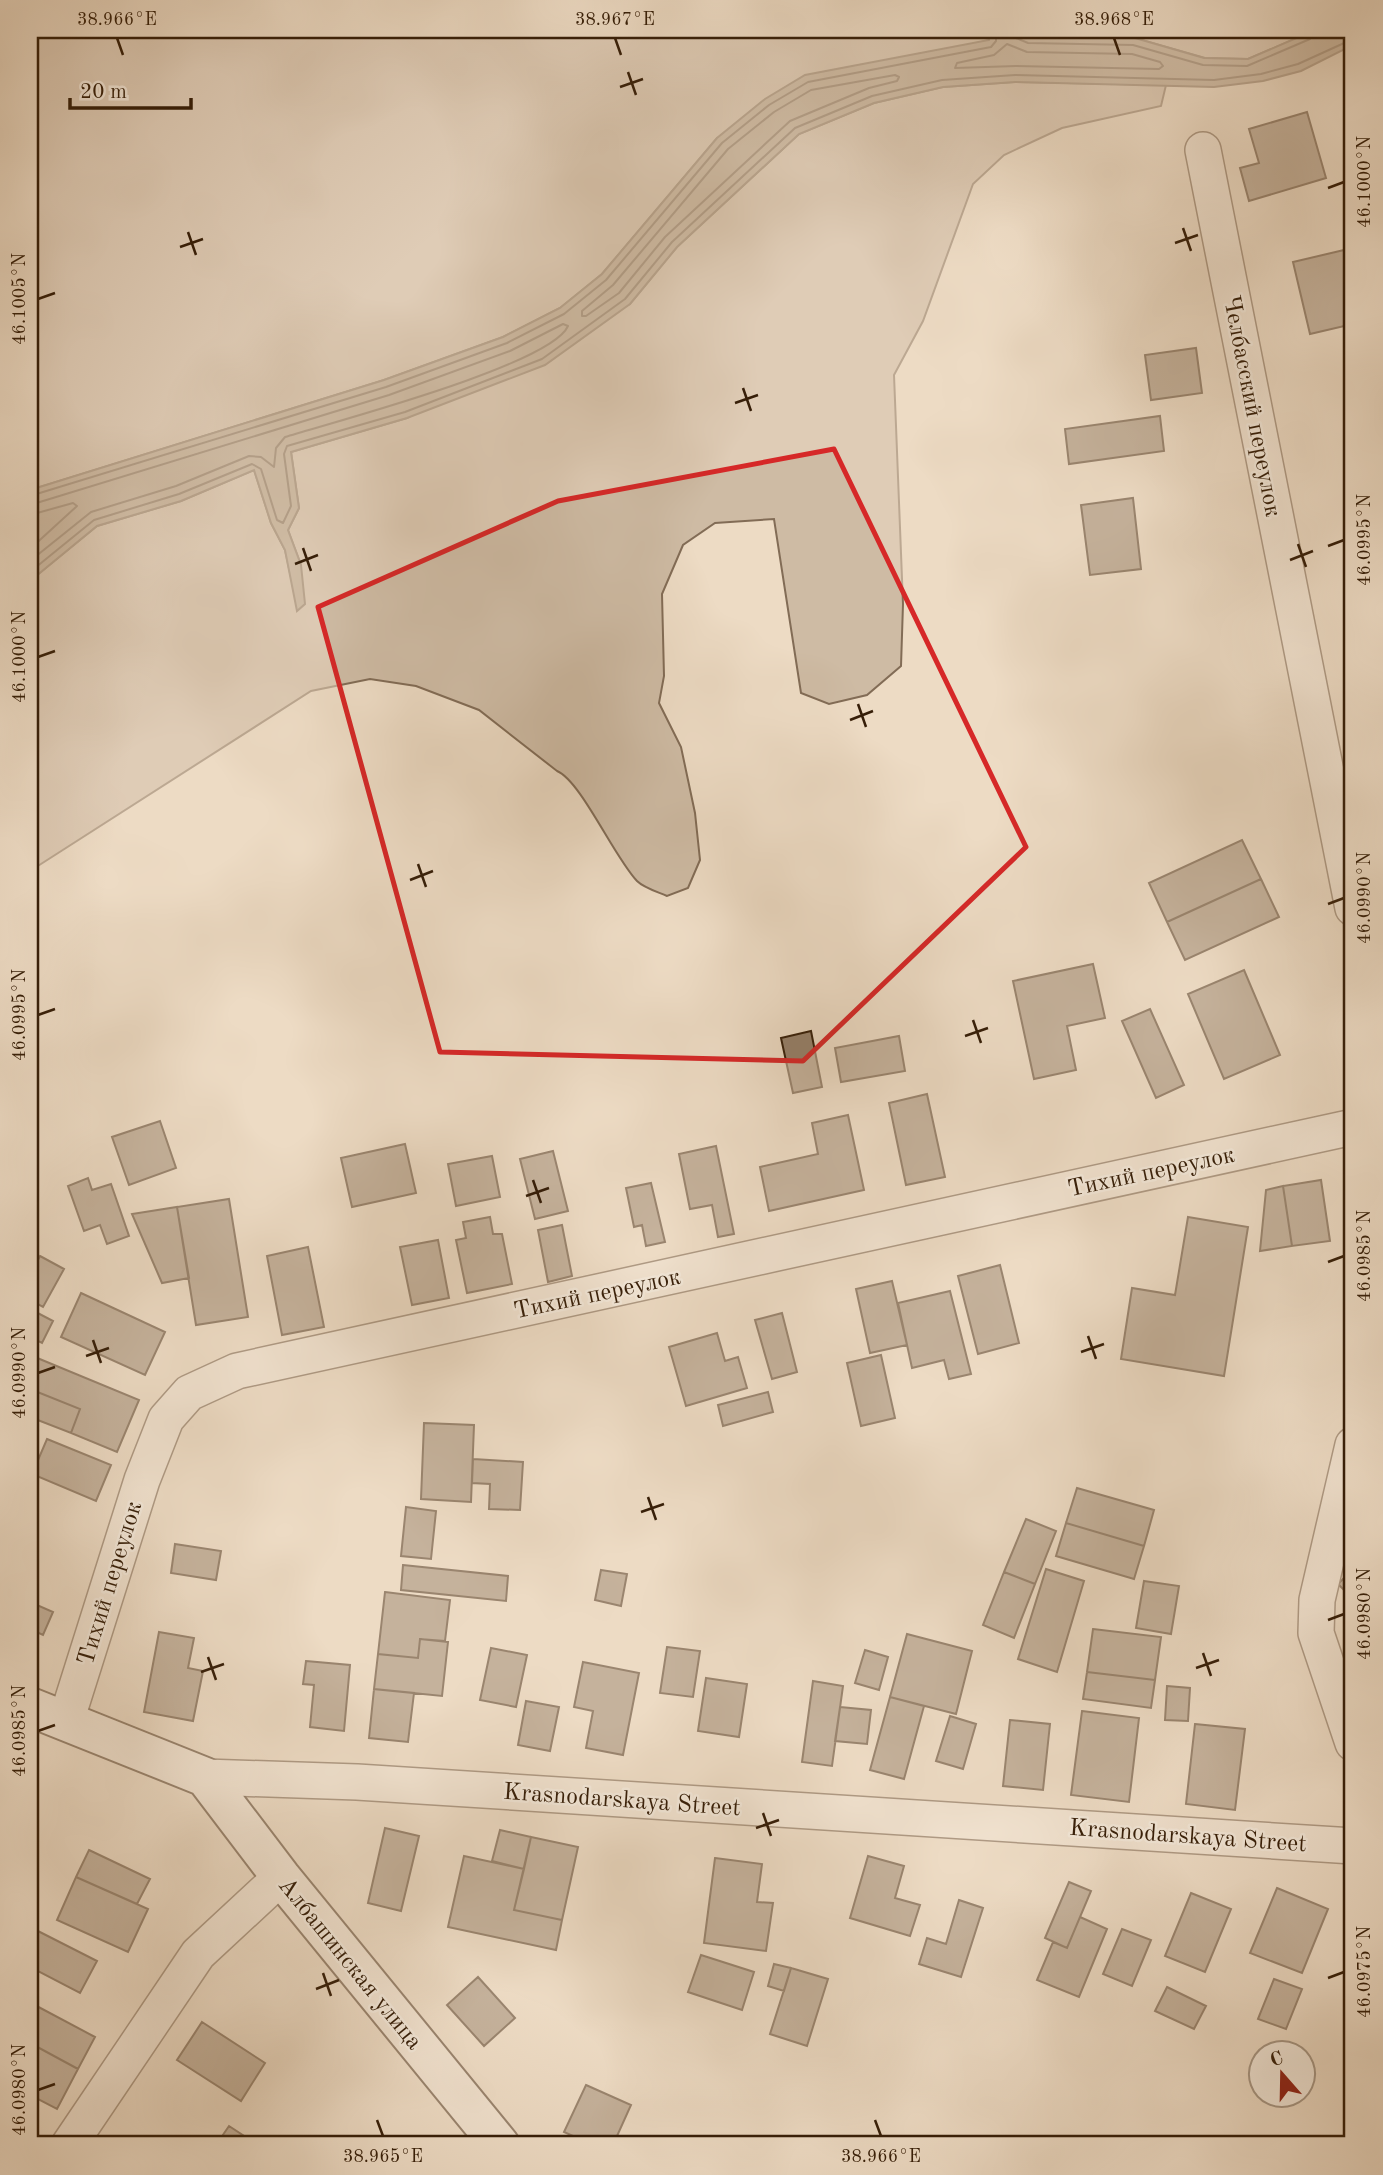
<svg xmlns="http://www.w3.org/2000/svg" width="1383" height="2175" font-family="'Old Standard TT',serif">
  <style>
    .green { fill: #cebba4; stroke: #826c56; stroke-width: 2 }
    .water { fill: #af9b84; stroke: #7f6952; stroke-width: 2 }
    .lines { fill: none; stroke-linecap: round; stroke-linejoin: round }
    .shore { stroke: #725c46; stroke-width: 2 }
    .building { fill: #95806a; stroke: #361e08; stroke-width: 2 }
    .street-casing { stroke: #644d37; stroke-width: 38 }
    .secondary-casing { stroke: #361e08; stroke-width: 42 }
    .street { stroke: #f3e8d9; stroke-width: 35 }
    .secondary { stroke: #f3e8d9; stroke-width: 38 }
    .marked { fill: none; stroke: #d62828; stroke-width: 5; stroke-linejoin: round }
    .ticks { fill: none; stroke: #361e08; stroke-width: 2.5 }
    .labels { text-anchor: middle; stroke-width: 5; stroke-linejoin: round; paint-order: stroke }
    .street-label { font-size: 24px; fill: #361e08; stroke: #f3e8d9 }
    .neatline { fill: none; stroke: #361e08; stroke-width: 2.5 }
    .ticks-label { font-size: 18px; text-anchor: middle; fill: #361e08 }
  </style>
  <rect width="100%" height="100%" fill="#eddbc4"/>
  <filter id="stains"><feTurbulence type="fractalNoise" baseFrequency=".00286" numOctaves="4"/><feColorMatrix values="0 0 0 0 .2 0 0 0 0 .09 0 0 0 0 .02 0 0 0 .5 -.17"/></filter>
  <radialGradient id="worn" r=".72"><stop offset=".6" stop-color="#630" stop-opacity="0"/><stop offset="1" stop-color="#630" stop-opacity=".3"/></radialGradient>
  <path class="green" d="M30,30H989L990,40L950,49L717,138L602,274L560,308L503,337L384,380L30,490Z
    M1013,30H1315L1248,59L1205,58L1135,38L1029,36Z
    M1015,82L1166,85L1161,106L1062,128L1004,155L973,184L923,321L894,375L903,604L901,666L867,695L829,704L801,693L774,519L715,523L683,545L662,594L664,676L659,703L681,747L695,813L700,860L688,888L667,896C658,892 644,888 637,881C614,857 581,781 557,771L479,710L416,686L370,679L311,691L30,871V581L97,526L181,501L254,470L271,523L285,550L298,610L301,565L288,530L299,508L291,452L407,418L630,304L677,247L799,134L874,103L943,87Z"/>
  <path class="water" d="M989,30H1013L1029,36L1135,38L1204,58L1248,59L1315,30H1353V45L1301,71L1263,81L1214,87L1015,82L943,87L874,103L799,134L677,247L630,304L545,365L407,418L291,452L299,508L288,530L301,565L305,604L297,611L285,550L271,523L254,470L181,501L97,526L30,581V490L384,380L503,337L560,308L602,274L717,138L765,99L805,75L989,40Z"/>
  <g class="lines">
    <path class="shore" d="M1013,30L1016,38L1028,43L1133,45L1203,65L1247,66L1310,39L1314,30
      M1007,44L1027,52L1132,54L1160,62L1163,66L1159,69L1016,66L955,68L957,63L994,55Z
      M895,75L899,77L897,81L869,88L790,121L665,237L619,293L586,316H582V311L613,285L728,149L774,112L811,90Z
      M30,496L386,387L507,343L564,314L606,280L722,143L769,105L808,82L991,47L996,41V30
      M30,505L389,395L510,351L563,324L568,326C551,365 333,422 285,437L276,448L274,467L261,457L249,456L176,486L91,512L30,561
      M30,515L73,503L77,506L30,549
      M30,572L94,520L179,494L252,464L261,469L277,520L283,523L291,506L284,454L287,446L405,412L542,359L625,299L672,242L795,128L872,96L942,80L1015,75L1214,80L1261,74L1298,64L1353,39"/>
  </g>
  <path class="building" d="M1307,112L1326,178L1249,201L1240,168L1259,163L1249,129Z
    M1344,250L1353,288V324L1310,334L1293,262Z
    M1196,348L1202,393L1151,400L1145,355Z
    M1160,416L1164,451L1069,464L1065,429Z
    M1133,498L1141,569L1090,575L1081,505Z
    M1242,840L1261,879L1167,922L1149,883Z
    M1261,879L1279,917L1185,960L1167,922Z
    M1093,964L1105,1018L1067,1026L1076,1070L1034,1079L1013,981Z
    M1244,970L1280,1055L1224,1079L1188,994Z
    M1150,1009L1184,1085L1156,1098L1122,1021Z
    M811,1031L822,1087L793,1093L781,1038Z
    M899,1036L905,1071L841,1082L835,1048Z
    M927,1094L945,1177L906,1185L889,1103Z
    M848,1115L864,1190L769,1211L760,1167L818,1154L812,1123Z
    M160,1121L176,1168L129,1185L112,1137Z
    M405,1144L416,1193L352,1207L341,1158Z
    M716,1146L734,1234L718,1237L712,1205L690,1209L679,1154Z
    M553,1151L568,1211L535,1219L520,1159Z
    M492,1156L500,1197L456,1206L448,1164Z
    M88,1178L92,1190L111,1184L129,1236L107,1244L100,1225L84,1231L68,1186Z
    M1321,1180L1330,1241L1292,1246L1283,1186Z
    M651,1183L665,1242L646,1246L642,1225L634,1227L626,1188Z
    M1283,1186L1292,1246L1260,1251L1266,1190Z
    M229,1199L248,1317L196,1325L177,1207Z
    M177,1207L189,1278L162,1283L132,1214Z
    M490,1217L493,1234H502L512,1284L467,1293L456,1240L466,1238L463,1222Z
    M1188,1217L1248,1227L1224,1376L1121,1359L1132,1288L1175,1295Z
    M562,1225L572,1276L548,1282L538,1230Z
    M438,1240L449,1298L412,1305L400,1247Z
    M308,1247L324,1327L282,1335L267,1256Z
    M40,1256L64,1269L43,1307L30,1300V1275Z
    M1000,1265L1019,1343L978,1354L958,1276Z
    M892,1281L907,1345L870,1353L856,1289Z
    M950,1291L971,1374L949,1379L944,1360L912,1368L898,1303Z
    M81,1293L165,1332L145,1375L61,1337Z
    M30,1309L53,1321L42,1343L30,1337Z
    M782,1313L797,1372L772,1379L755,1320Z
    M717,1333L725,1361L738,1357L747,1388L686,1406L669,1347Z
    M30,1355L139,1400L117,1452L71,1433L80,1409L30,1389Z
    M881,1355L895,1418L861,1426L847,1363Z
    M30,1389L80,1409L71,1433L30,1417Z
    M768,1392L773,1412L723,1426L718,1405Z
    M424,1423L474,1425L471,1502L421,1499Z
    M47,1439L111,1465L96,1501L32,1474Z
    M473,1459L523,1462L520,1510L489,1509L490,1484L472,1483Z
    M1077,1488L1154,1510L1144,1546L1066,1523Z
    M406,1507L436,1511L431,1559L401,1556Z
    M1026,1519L1056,1531L1035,1584L1004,1572Z
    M1066,1523L1144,1546L1134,1579L1056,1556Z
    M175,1544L221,1551L216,1580L171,1573Z
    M403,1565L508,1576L506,1601L401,1590Z
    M1046,1569L1084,1581L1057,1672L1018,1659Z
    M1353,1569V1599L1338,1584Z
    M601,1570L627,1574L621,1606L595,1600Z
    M1004,1572L1035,1584L1014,1638L983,1625Z
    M1144,1581L1179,1586L1171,1634L1136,1628Z
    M385,1592L450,1600L445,1641L420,1639L418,1658L378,1654Z
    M30,1602L53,1612L43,1635L30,1629Z
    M1093,1629L1161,1637L1155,1680L1087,1672Z
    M159,1632L194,1638L188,1668L203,1671L193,1721L144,1712Z
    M907,1634L972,1651L956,1714L890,1697Z
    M420,1639L448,1642L442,1696L374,1689L378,1654L418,1658Z
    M667,1647L700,1651L693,1697L660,1693Z
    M491,1648L527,1655L516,1707L480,1700Z
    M865,1650L888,1657L879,1690L855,1683Z
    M306,1661L350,1665L344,1731L310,1727L314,1685L303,1684Z
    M583,1662L639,1673L623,1755L586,1748L593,1711L574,1707Z
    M1087,1672L1155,1680L1151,1708L1083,1699Z
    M706,1678L747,1684L739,1737L698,1731Z
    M813,1681L843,1686L832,1766L802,1762Z
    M1167,1686L1190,1688L1188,1721L1165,1720Z
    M374,1689L414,1693L408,1742L369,1738Z
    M890,1697L924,1706L904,1779L870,1770Z
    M526,1701L559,1707L550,1751L518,1745Z
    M840,1707L871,1710L867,1744L835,1741Z
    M1082,1711L1139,1718L1129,1802L1071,1795Z
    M950,1716L976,1724L963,1769L936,1761Z
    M1010,1720L1050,1724L1043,1790L1003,1786Z
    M1195,1724L1245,1729L1235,1810L1186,1804Z
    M385,1828L419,1836L401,1911L368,1903Z
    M500,1830L531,1837L524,1869L492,1861Z
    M531,1837L578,1847L562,1920L514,1910Z
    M89,1850L150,1879L137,1904L76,1877Z
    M464,1856L524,1869L514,1910L562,1920L556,1950L448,1927Z
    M868,1856L904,1866L895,1898L920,1905L910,1936L850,1918Z
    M715,1858L762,1864L757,1902L773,1903L766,1951L704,1943Z
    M76,1877L148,1909L128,1952L57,1920Z
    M1069,1882L1091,1891L1067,1948L1045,1938Z
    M1277,1888L1328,1909L1302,1973L1250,1953Z
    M1191,1893L1231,1909L1205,1972L1165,1956Z
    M959,1900L983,1908L961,1977L919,1964L927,1938L946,1944Z
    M1080,1917L1107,1929L1079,1997L1037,1980L1053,1942L1067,1948Z
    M32,1928L97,1961L80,1993L30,1967Z
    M1122,1929L1151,1940L1132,1986L1103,1974Z
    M701,1955L754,1972L742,2010L688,1992Z
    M774,1964L791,1968L784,1991L768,1986Z
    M791,1968L828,1979L807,2046L770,2034Z
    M478,1977L515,2018L484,2046L447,2005Z
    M1274,1979L1302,1989L1286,2029L1258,2019Z
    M1167,1987L1206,2006L1194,2029L1155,2011Z
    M31,2003L95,2037L78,2069L30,2043Z
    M202,2022L265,2063L241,2101L177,2060Z
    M30,2043L78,2069L57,2109L30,2095Z
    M586,2085L631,2105L613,2145H593L564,2132Z
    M229,2126L258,2145H216Z"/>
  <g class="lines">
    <defs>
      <path id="street" d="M1203,150L1353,908
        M1353,1445L1317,1600L1316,1633L1353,1743
        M66,1721L142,1480L166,1419L189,1393L237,1371L1353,1127
        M205,1777L357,1782L1353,1846
        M69,2145L198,1954L281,1877"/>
      <path id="secondary" d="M30,1707L205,1777L281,1877L500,2145"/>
    </defs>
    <use href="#street" class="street-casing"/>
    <use href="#secondary" class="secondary-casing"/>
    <use href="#street" class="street"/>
    <use href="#secondary" class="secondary"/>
  </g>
  <path d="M0 0H1383V2175H0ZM834,449L1026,847L803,1061L440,1052L318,607L558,501Z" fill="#eddbc4" fill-opacity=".55" fill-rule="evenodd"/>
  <path class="marked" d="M834,449L1026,847L803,1061L440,1052L318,607L558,501Z"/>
  <path class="ticks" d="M117,38L123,55M615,38L621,55M1114,38L1120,55M628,72L636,95M620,87L643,79M1328,188L1344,182M1183,228L1191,251M188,232L196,255M1175,243L1198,235M180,247L203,239M38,299L55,293M743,388L751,411M735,403L758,395M1298,544L1306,567M1328,546L1344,540M303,548L311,571M1290,560L1313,551M295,564L318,555M38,657L55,651M858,704L866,727M850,720L873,711M418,864L426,887M410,880L433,871M1328,904L1344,898M38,1015L55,1009M973,1020L981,1043M965,1036L988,1028M533,1180L541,1203M526,1196L549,1188M1328,1262L1344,1256M1088,1336L1096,1359M93,1340L101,1363M1081,1352L1104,1344M86,1356L109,1348M38,1373L55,1367M648,1497L656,1520M641,1512L664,1504M1328,1620L1344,1614M1203,1653L1211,1676M208,1657L216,1680M1196,1668L1219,1660M201,1672L224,1664M38,1731L55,1725M763,1813L771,1836M756,1828L779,1820M323,1973L331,1996M1328,1978L1344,1972M316,1989L339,1980M38,2090L55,2084M377,2120L383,2136M875,2120L881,2136"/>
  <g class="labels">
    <g class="street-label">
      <text transform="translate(1253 406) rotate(79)" y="8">Челбасский переулок</text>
      <text transform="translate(1151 1171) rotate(-12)" y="8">Тихий переулок</text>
      <text transform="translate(597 1293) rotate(-12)" y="8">Тихий переулок</text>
      <text transform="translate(109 1583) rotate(-73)" y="8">Тихий переулок</text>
      <text transform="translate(622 1799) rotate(4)" y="8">Krasnodarskaya Street</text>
      <text transform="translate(1188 1835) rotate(4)" y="8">Krasnodarskaya Street</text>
      <text transform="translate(351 1963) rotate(51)" y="8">Албашинская улица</text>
    </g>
  </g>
  <rect width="1383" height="2175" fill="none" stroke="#eddbc4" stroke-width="77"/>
  <g transform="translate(1282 2074) rotate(340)"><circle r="33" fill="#f3e8d9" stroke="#a79785" stroke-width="2"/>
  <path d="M0-5L12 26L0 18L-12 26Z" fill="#8f2418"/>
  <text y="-10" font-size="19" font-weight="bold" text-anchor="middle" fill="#361e08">С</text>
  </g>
  <path d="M70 98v10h121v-10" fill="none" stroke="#361e08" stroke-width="3.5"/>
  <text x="80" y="98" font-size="21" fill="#361e08" stroke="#f3e8d9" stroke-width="5" paint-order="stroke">20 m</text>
  <rect x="38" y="38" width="1306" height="2098" class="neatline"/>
  <g class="ticks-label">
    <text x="117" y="25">38.966°E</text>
    <text x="615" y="25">38.967°E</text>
    <text x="1114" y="25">38.968°E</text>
    <text transform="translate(1364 182) rotate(-90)" y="6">46.1000°N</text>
    <text transform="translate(19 299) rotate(-90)" y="6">46.1005°N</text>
    <text transform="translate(1364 540) rotate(-90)" y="6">46.0995°N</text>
    <text transform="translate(19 657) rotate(-90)" y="6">46.1000°N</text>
    <text transform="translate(1364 898) rotate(-90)" y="6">46.0990°N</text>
    <text transform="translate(19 1015) rotate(-90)" y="6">46.0995°N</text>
    <text transform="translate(1364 1256) rotate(-90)" y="6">46.0985°N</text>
    <text transform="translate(19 1373) rotate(-90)" y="6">46.0990°N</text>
    <text transform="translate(1364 1614) rotate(-90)" y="6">46.0980°N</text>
    <text transform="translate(19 1731) rotate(-90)" y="6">46.0985°N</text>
    <text transform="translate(1364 1972) rotate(-90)" y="6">46.0975°N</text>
    <text transform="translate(19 2090) rotate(-90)" y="6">46.0980°N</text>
    <text x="383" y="2162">38.965°E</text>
    <text x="881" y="2162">38.966°E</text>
  </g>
  <rect width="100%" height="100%" filter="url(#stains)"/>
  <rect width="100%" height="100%" fill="url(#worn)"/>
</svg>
